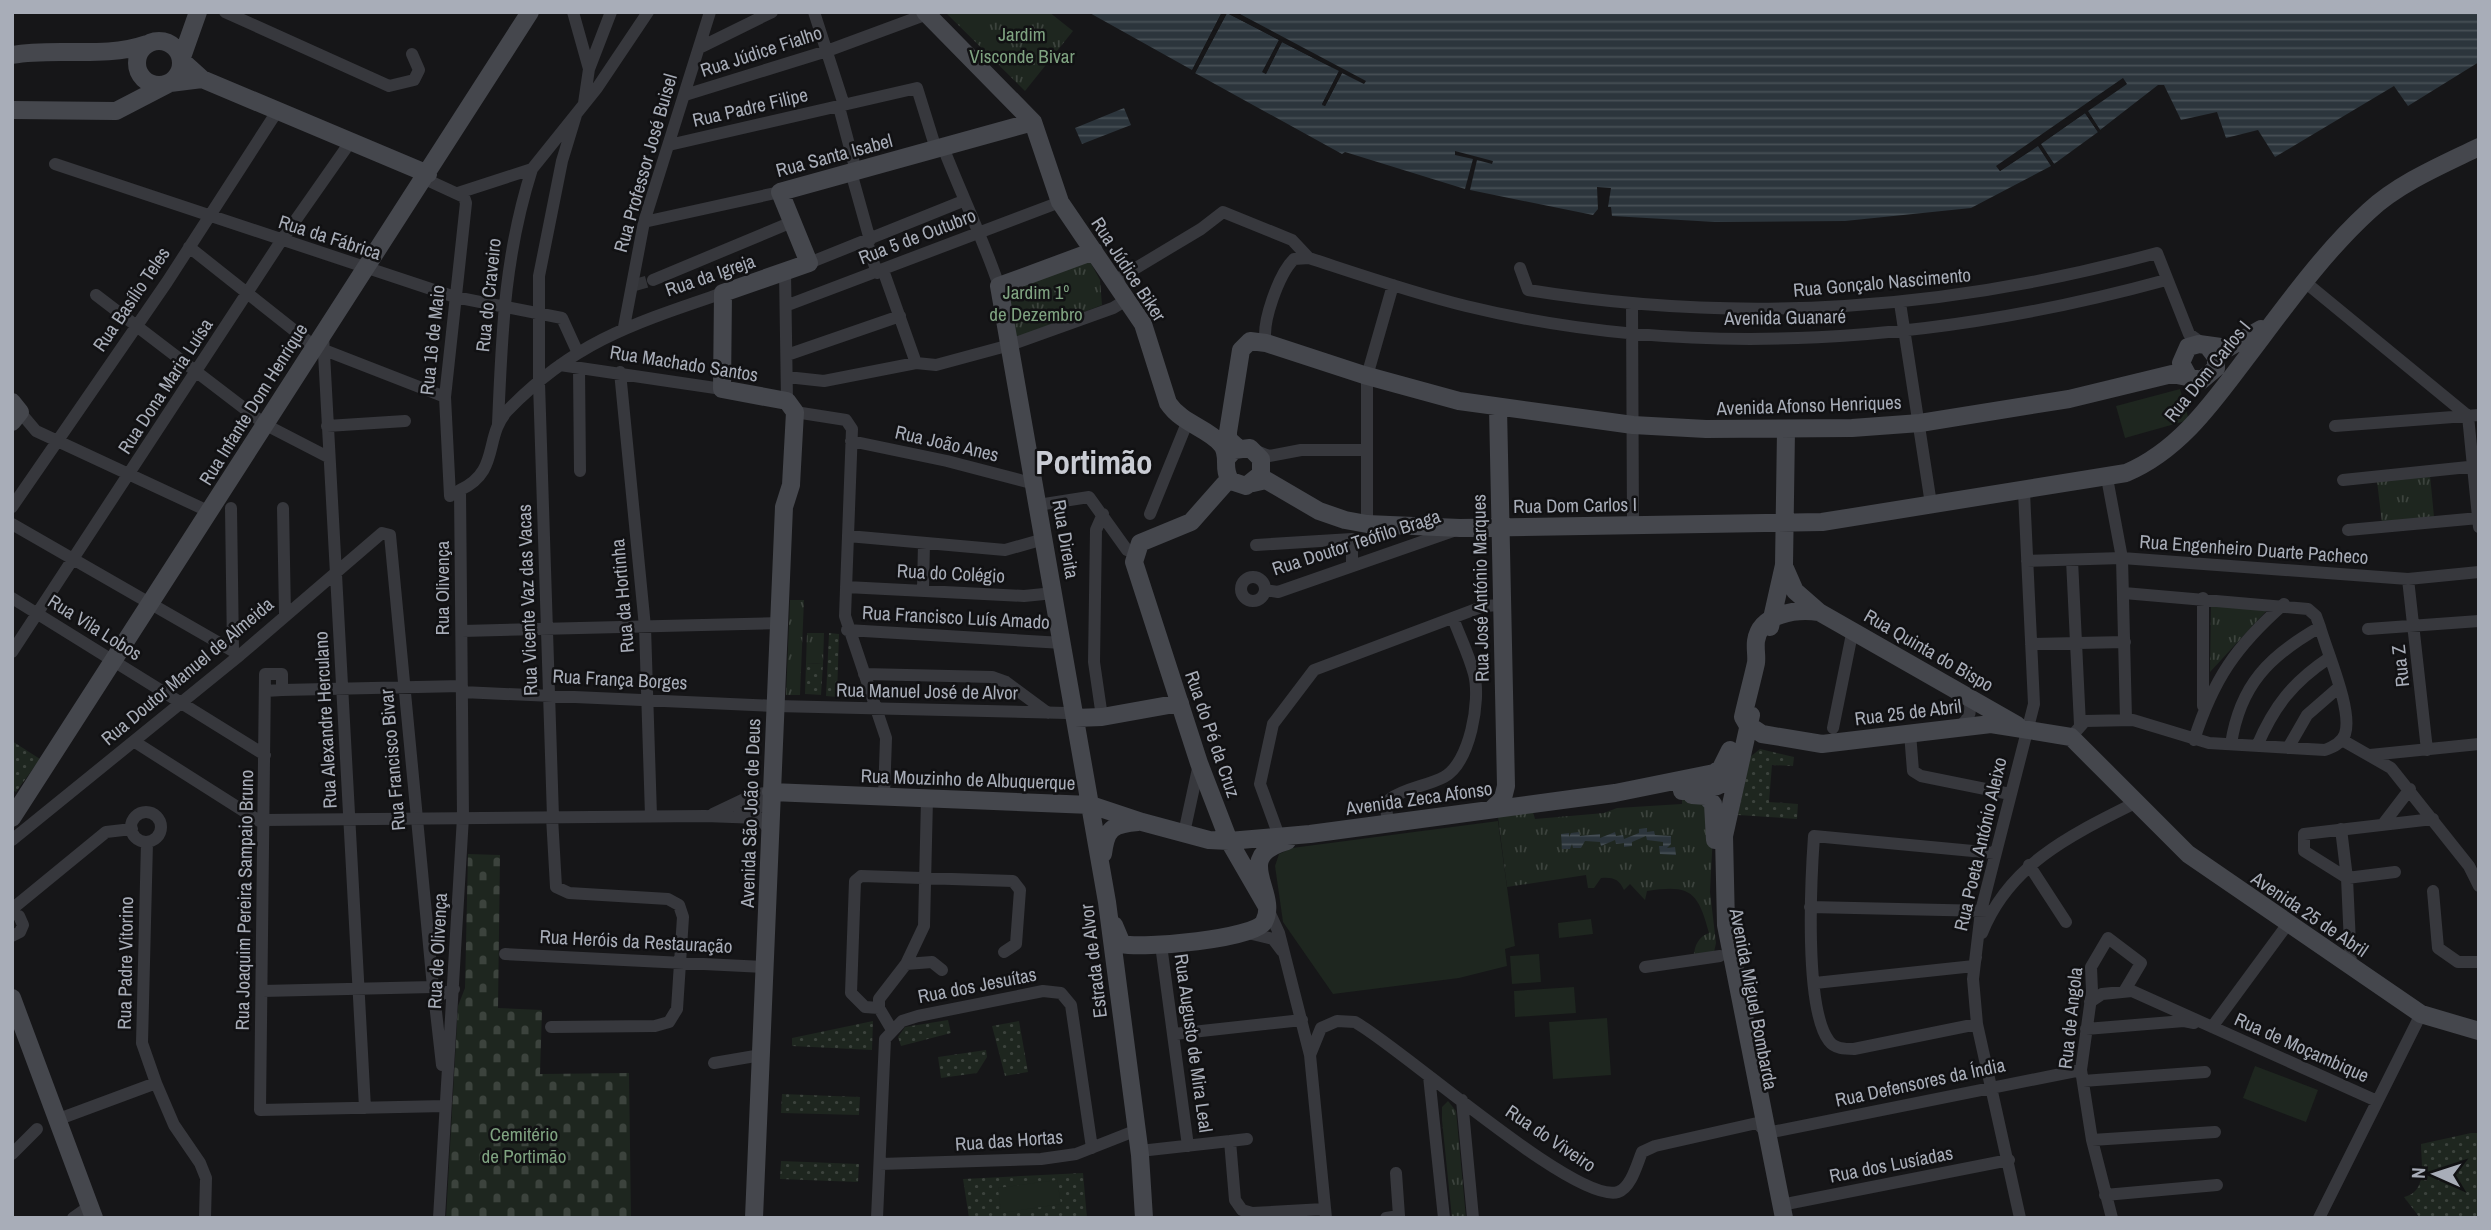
<svg xmlns="http://www.w3.org/2000/svg" width="2491" height="1230" font-family="'Archivo Narrow',sans-serif">
  <style>
    .grass { fill: url(#grass-dots) }
    .cemetery { fill: url(#cemetery-stones) }
    .park { fill: url(#park-tufts) }
    .pitch { fill: #1e261f }
    .water { fill: url(#water-rules) }
    .pier { fill: #161618 }
    .lines { fill: none; stroke-linecap: round; stroke-linejoin: round }
    .street-tunnel { stroke: #333438; stroke-width: 12; stroke-dasharray: 12 6; stroke-linecap: butt }
    .street { stroke: #37383d; stroke-width: 12 }
    .secondary { stroke: #45474d; stroke-width: 18 }
    .labels { text-anchor: middle; stroke-width: 5; stroke-linejoin: round; paint-order: stroke }
    .park-label { font-size: 19px; fill: #7fa381; stroke: #111113 }
    .street-label { font-size: 19px; fill: #a8adb8; stroke: #111113 }
    .town-label { font-size: 33px; font-weight: bold; fill: #c9ccd4; stroke: #111113 }
  </style>
  <defs>
    <pattern id="grass-dots" width="8" height="8" patternUnits="userSpaceOnUse" patternTransform="scale(1.75)"><rect width="8" height="8" fill="#1e261f"/><path d="M2 2h.1M6 6h.1" fill="none" stroke="#3c433d" stroke-width="1.8" stroke-linecap="round"/></pattern>
    <pattern id="cemetery-stones" width="16" height="16" patternUnits="userSpaceOnUse" patternTransform="scale(1.75)"><rect width="16" height="16" fill="#1e261f"/><path d="M2 7V4a2 2 0 0 1 4 0v3zM10 15v-3a2 2 0 0 1 4 0v3z" fill="#3c433d"/></pattern>
    <pattern id="park-tufts" width="24" height="20" patternUnits="userSpaceOnUse" patternTransform="scale(1.75)"><rect width="24" height="20" fill="#1e261f"/><path d="M3 7l-1-3M5 7V3M7 7l1-3M15 17l-1-3M17 17v-4M19 17l1-3" fill="none" stroke="#3c433d"/></pattern>
    <pattern id="water-rules" width="6" height="5" patternUnits="userSpaceOnUse" patternTransform="scale(1.75)"><rect width="6" height="5" fill="#2c353c"/><path d="M0 2.5h6" fill="none" stroke="#485056"/></pattern>
  </defs>
  <rect width="100%" height="100%" fill="#161618"/>
  <path class="grass" d="M829,633L839,634L837,697L826,696Z
    M806,663L823,664L821,695L805,694Z
    M12,741L40,759L16,792L12,790Z
    M1760,749L1794,757L1793,766L1772,765L1769,802L1798,804L1797,819L1738,815L1750,757Z
    M948,1020L951,1033L901,1046L898,1037L905,1027Z
    M873,1021L872,1050L792,1046V1038Z
    M1019,1021L1028,1072L1005,1076L992,1026Z
    M986,1050L987,1057L977,1073L941,1078L938,1057Z
    M782,1094L860,1097L859,1115L781,1113Z
    M2471,1133H2479V1218H2420L2404,1197C2428,1192 2421,1163 2421,1144Z
    M781,1161L859,1164L858,1182L780,1179Z
    M1083,1173L1087,1218H969L963,1179Z"/>
  <path class="cemetery" d="M468,854L500,855L498,1008L542,1010L540,1074L629,1073L631,1218H446L458,1006L465,988Z"/>
  <path class="park" d="M945,12H1049L1073,31L1025,91Z
    M1088,258L1100,280L1102,305L1014,339L1003,287Z
    M2430,475L2434,517L2382,523L2377,481Z
    M790,600H804L800,695H786Z
    M2211,606L2269,608L2210,672Z
    M807,633H824L823,664L806,663Z
    M1682,796L1704,801L1713,833L1710,892L1716,943L1714,952L1694,956C1694,946 1699,936 1709,933C1698,891 1690,884 1647,891L1645,900L1630,884L1624,890C1619,879 1613,877 1601,878L1594,888H1588L1586,875L1507,887L1498,817L1533,812L1535,819L1604,813L1617,808L1682,804Z
    M1448,1101L1456,1111L1466,1218H1452L1442,1120V1107Z"/>
  <path class="pitch" d="M2180,389L2189,420L2125,438L2116,406Z
    M1498,821L1515,946L1505,949L1507,966L1459,978L1333,994L1283,922L1275,866L1279,854L1292,848Z
    M1591,919L1593,934L1559,938L1558,923Z
    M1539,954L1541,982L1512,984L1510,956Z
    M1574,987L1576,1013L1515,1017L1514,991Z
    M1607,1018L1611,1075L1553,1079L1549,1022Z
    M2255,1066L2318,1090L2306,1122L2243,1098Z
    M1057,1180L1061,1204L1001,1213L998,1188Z"/>
  <path class="water" d="M1088,12H1222L1192,70Z
    M1236,12H2479V62L2408,106L2394,86L2275,157L2258,130L2226,138L2217,112L2181,120L2164,85H2158L2100,130L2087,111L1997,166L2000,171L2038,146L2051,166L1971,208L1845,221L1715,222L1612,216L1611,207H1608L1611,188L1597,187L1598,209L1593,215L1470,190L1477,160L1492,164L1493,161L1455,151V155L1473,159L1465,189L1345,152L1342,154L1195,73L1227,13L1279,40L1263,72L1266,73L1282,42L1339,71L1322,104L1325,106L1342,73Z
    M1124,108L1131,125L1082,144L1075,128Z
    M2085,113L2098,132L2054,164L2040,144Z
    M1647,828V832L1654,831L1655,835L1671,836V844L1667,848L1675,847L1676,855L1660,854L1659,846H1663V842L1647,840L1646,836L1632,842V846L1624,847V843L1616,844L1615,840L1601,846L1600,842L1585,841L1581,848H1573L1572,844L1570,849H1562L1561,834L1569,833V837L1571,833L1579,832L1580,836L1600,834V838L1615,832L1616,836L1623,835L1624,839L1639,833V829Z"/>
  <path class="pier" d="M1222,12H1236L1366,81L1364,84L1342,73L1325,106L1322,105L1339,71L1282,42L1266,74L1262,72L1279,40L1227,13L1194,75L1191,73Z
    M2123,78L2127,84L2088,111L2102,133L2100,135L2085,113L2041,144L2056,167L2053,168L2038,145L2000,171L1996,166Z"/>
  <g class="lines">
    <path class="street-tunnel" d="M635,285L653,280"/>
    <path class="street" d="M225,12L389,86L414,80L419,70L412,54
      M573,12L589,69L584,103
      M814,12L844,105
      M699,48L772,12
      M589,69L611,12
      M685,95L827,51L927,14
      M839,107L856,171
      M669,145L917,88L936,149
      M943,147C961,194 983,238 999,286
      M55,164L455,297L562,318L577,351
      M851,172L870,240
      M425,179L464,197L466,203L445,397L450,496
      M458,193L532,169L597,88L648,12
      M644,222L780,192
      M867,242L877,273
      M189,247L314,346L445,397
      M809,263L963,201
      M1520,268L1528,290C1743,325 1947,310 2157,253L2189,334L2203,344
      M883,270L916,363
      M785,272L787,401
      M653,280L792,222
      M1116,280L1201,229L1223,212L1292,240L1309,258
      M2305,282L2468,416L2479,527
      M96,295L266,425L328,457
      M1900,303L1931,504
      M1632,304L1633,525
      M788,305L1060,202
      M624,327L644,222L710,12
      M323,335L365,1108
      M1266,343C1261,323 1279,274 1294,259L1309,258C1361,275 1413,293 1466,306C1696,362 1940,342 2166,280
      M787,355L900,316
      M560,365L722,389
      M579,368L580,471
      M620,372L645,627L651,816
      M787,377L824,381L916,363L936,365L1010,345L1113,308L1128,299
      M20,412L36,431L210,512
      M795,412L846,420L852,429L845,616L886,738L884,796
      M498,424C502,332 504,257 532,169
      M327,426L405,421
      M2335,426L2479,415
      M851,441L947,461L1035,484
      M1254,450L1269,456L1301,450H1367
      M2107,478L2122,558L2126,719
      M2343,480L2478,466
      M1038,505L1089,497L1127,550L1134,553
      M12,507L167,282L278,110
      M231,508L233,650
      M283,508L285,614
      M1150,514L1187,423
      M12,524L240,655
      M1367,524V376L1393,285
      M2348,530L2479,518
      M848,536L1005,550L1044,539
      M1256,545L1352,539V565
      M2072,560L2080,725
      M2027,561L2122,558L2408,579L2479,572
      M1241 589a12 12 0 1 1 24 0a12 12 0 1 1-24 0Z
      M2408,579L2427,750
      M846,587L1024,596L1054,593
      M923,590L924,543
      M1265,590L1278,592L1453,531
      M12,598L265,755
      M2368,629L2479,621
      M847,630L1063,643
      M462,631L780,623
      M2031,644L2125,642
      M12,652L281,241L351,141
      M864,674L992,677L1006,682L1048,713
      M282,690L462,686
      M265,691L282,690V674H265L260,1110L445,1106
      M462,692L776,706L1067,713L1075,718
      M2203,706V598
      M1102,717L1094,662L1096,530L1103,514
      M1959,727C1971,718 1973,708 1967,695
      M1833,728L1853,629
      M1910,733L1913,771L1921,776L2010,794
      M2071,737L2085,721L2133,720L2209,743L2325,750C2333,747 2342,743 2345,734C2353,711 2327,652 2320,627L2316,616L2308,609L2124,593
      M2194,740C2213,680 2236,646 2284,604
      M2342,740L2391,768L2469,866L2479,886
      M135,742L264,824
      M2231,744C2240,685 2269,656 2320,627
      M2257,746C2274,706 2293,682 2329,658
      M2288,748L2307,715L2338,688
      M2370,755L2479,744
      M131 827a15 15 0 1 1 30 0a15 15 0 1 1-30 0Z
      M713,814L753,795L771,792
      M738,815L761,806L771,792
      M553,817L539,383V276L562,161L576,115
      M264,820L705,816L760,818L770,831
      M1388,823L1386,807L1390,799C1405,788 1427,786 1444,777C1470,763 1481,700 1474,674C1469,655 1460,637 1453,618
      M2384,823L2410,789
      M2341,829L2347,878L2351,966
      M1184,833L1199,764
      M1279,836L1260,784L1273,724L1314,670L1484,606L1501,605
      M12,840L240,655L382,533L390,535L433,987
      M147,842L142,1043L156,1083
      M2029,865L2066,922
      M2347,878L2304,851V834L2433,819
      M2347,878L2395,872
      M2433,891L2438,948L2458,962H2479
      M1267,907L1279,933L1310,1055L1326,1218
      M1810,907L1988,911
      M12,909L106,832L132,829
      M12,913L19,916L23,925L20,932L12,936
      M1248,933L1273,939L1282,951
      M1982,933C2010,863 2073,834 2137,802
      M1161,945L1188,1146
      M505,954L765,967
      M906,964L932,962L942,970
      M1645,967L1720,956
      M1815,983L1974,966L1976,957
      M262,991L433,987
      M2090,1002L2102,994L2132,991L2377,1101
      M879,1008L865,1007L851,993L855,881L861,876L1013,881L1020,890L1016,944L1004,952
      M1977,1024L1854,1049C1845,1049 1835,1049 1829,1041C1804,1008 1811,878 1814,836L1994,853
      M551,1027L655,1026L669,1022L677,1009L683,917L679,905L668,899L569,893L556,887L552,817
      M2212,1027L2287,925
      M2086,1029L2184,1021L2194,1023
      M892,1030L879,1008V999L906,964L924,926L927,799
      M1174,1034L1302,1020
      M1310,1055L1321,1028L1337,1021L1355,1022C1402,1048 1576,1205 1618,1192C1631,1188 1637,1164 1642,1152L1655,1146L1757,1123L1767,1133L2081,1070
      M714,1063L761,1055
      M442,1065L435,1003L440,995L454,989
      M1429,1076L1444,1218
      M2083,1081L2205,1072
      M1462,1100L1473,1218
      M59,1119L156,1083L174,1125L200,1163L206,1178L205,1218
      M2092,1140L2215,1132
      M1230,1141L1247,1139
      M1140,1151L1230,1141L1235,1200L1242,1210L1252,1213L1324,1209
      M12,1154L37,1129
      M880,1164L1041,1159L1076,1154L1137,1130
      M2105,1195L2217,1185
      M1781,1205L2009,1160
      M73,1218L90,1206
      M439,1218L463,817L460,490C501,471 483,437 508,410C575,341 635,323 723,293
      M877,1218L885,1039L902,1021L918,1016L1043,991L1061,993L1071,1005L1092,1148
      M1386,1218L1399,1216L1396,1173
      M2020,1218L1977,1024L1973,979L1981,911L2034,704L2024,492
      M2112,1218L2092,1140L2081,1070L2092,991L2091,967L2108,938L2141,963L2125,990
      M2319,1218L2421,1014"/>
    <path class="secondary" d="M198,12L181,60L202,79L428,174
      M925,12L1033,122L1060,202L1143,324L1168,403C1182,424 1208,428 1221,444C1231,455 1221,469 1231,481L1246,486L1261,474V459L1250,448L1234,450L1226,459
      M137 63a22 22 0 1 1 44 0a22 22 0 1 1-44 0Z
      M12,55C57,47 103,59 147,44
      M12,110L116,111L170,83L202,79
      M1094,251L999,286L1107,902L1140,1155L1144,1218
      M2188,376L2181,363L2188,347L2199,344L2228,348L2261,329
      M12,402L20,412L12,422
      M1238,448L1228,439V432L1241,350L1250,341L1266,343L1364,375L1459,401L1633,425L1706,429L1852,428L1920,423L2069,399L2172,374L2202,380L2216,368V357L2209,348
      M1229,479L1191,522L1140,543L1134,562L1199,763L1229,841L1266,905
      M1253,483L1266,480L1319,511L1345,520L1367,524L1460,528L1822,522L2126,473C2181,450 2215,399 2250,353C2287,304 2324,252 2369,211C2399,183 2442,165 2479,147
      M1784,566L1795,591L1819,612
      M1770,627L1784,565L1786,430
      M1751,715L1724,836L1726,925L1784,1218
      M1075,718L1102,717L1180,703
      M2017,725L1819,612C1797,609 1760,613 1756,641C1755,649 1757,656 1756,663C1752,681 1747,699 1743,717L1747,724L1762,734L1822,744L1991,724L2071,737L2188,854L2421,1014L2479,1031
      M1682,791C1704,789 1726,791 1735,768
      M771,792L1091,805L1142,822L1209,840L1229,841L1310,834L1615,793L1714,773L1721,768L1730,750
      M1692,795L1706,796L1713,804L1715,840
      M1492,809L1503,798L1506,786L1498,408
      M12,818L530,12
      M1103,854C1106,829 1112,824 1138,822
      M1114,925L1122,944C1142,949 1255,939 1264,922C1280,892 1230,857 1287,841
      M12,998L94,1218
      M754,1218L784,507L791,485L795,412L787,401L722,389L723,293L809,263L780,192L1033,122"/>
  </g>
  <g class="labels">
    <g class="park-label">
      <text x="1022" y="41">Jardim<tspan x="1022" dy="22">Visconde Bivar</tspan></text>
      <text x="1036" y="299">Jardim 1º<tspan x="1036" dy="22">de Dezembro</tspan></text>
      <text x="524" y="1141">Cemitério<tspan x="524" dy="22">de Portimão</tspan></text>
    </g>
    <g class="street-label">
      <text transform="translate(761 51) rotate(-18)" y="7">Rua Júdice Fialho</text>
      <text transform="translate(750 107) rotate(-13)" y="7">Rua Padre Filipe</text>
      <text transform="translate(834 155) rotate(-15)" y="7">Rua Santa Isabel</text>
      <text transform="translate(645 163) rotate(-74)" y="7">Rua Professor José Buisel</text>
      <text transform="translate(917 236) rotate(-21)" y="7">Rua 5 de Outubro</text>
      <text transform="translate(330 237) rotate(18)" y="7">Rua da Fábrica</text>
      <text transform="translate(1129 269) rotate(57)" y="7">Rua Júdice Biker</text>
      <text transform="translate(710 275) rotate(-19)" y="7">Rua da Igreja</text>
      <text transform="translate(1882 282) rotate(-5)" y="7">Rua Gonçalo Nascimento</text>
      <text transform="translate(488 295) rotate(-84)" y="7">Rua do Craveiro</text>
      <text transform="translate(131 299) rotate(-56)" y="7">Rua Basílio Teles</text>
      <text transform="translate(1785 317) rotate(-1)" y="7">Avenida Guanaré</text>
      <text transform="translate(432 340) rotate(-84)" y="7">Rua 16 de Maio</text>
      <text transform="translate(684 363) rotate(9)" y="7">Rua Machado Santos</text>
      <text transform="translate(2207 371) rotate(-51)" y="7">Rua Dom Carlos I</text>
      <text transform="translate(165 386) rotate(-57)" y="7">Rua Dona Maria Luísa</text>
      <text transform="translate(253 404) rotate(-58)" y="7">Rua Infante Dom Henrique</text>
      <text transform="translate(1809 405) rotate(-2)" y="7">Avenida Afonso Henriques</text>
      <text transform="translate(947 443) rotate(13)" y="7">Rua João Anes</text>
      <text transform="translate(1575 505) rotate(-1)" y="7">Rua Dom Carlos I</text>
      <text transform="translate(1066 539) rotate(80)" y="7">Rua Direita</text>
      <text transform="translate(1356 542) rotate(-18)" y="7">Rua Doutor Teófilo Braga</text>
      <text transform="translate(2254 549) rotate(4)" y="7">Rua Engenheiro Duarte Pacheco</text>
      <text transform="translate(951 573) rotate(3)" y="7">Rua do Colégio</text>
      <text transform="translate(442 588) rotate(-90)" y="7">Rua Olivença</text>
      <text transform="translate(1480 588) rotate(-91)" y="7">Rua José António Marques</text>
      <text transform="translate(622 596) rotate(-95)" y="7">Rua da Hortinha</text>
      <text transform="translate(527 600) rotate(-92)" y="7">Rua Vicente Vaz das Vacas</text>
      <text transform="translate(956 617) rotate(3)" y="7">Rua Francisco Luís Amado</text>
      <text transform="translate(95 627) rotate(32)" y="7">Rua Vila Lobos</text>
      <text transform="translate(1929 650) rotate(30)" y="7">Rua Quinta do Bispo</text>
      <text transform="translate(2400 666) rotate(-96)" y="7">Rua Z</text>
      <text transform="translate(187 671) rotate(-40)" y="7">Rua Doutor Manuel de Almeida</text>
      <text transform="translate(620 679) rotate(3)" y="7">Rua França Borges</text>
      <text transform="translate(927 691) rotate(1)" y="7">Rua Manuel José de Alvor</text>
      <text transform="translate(1908 712) rotate(-7)" y="7">Rua 25 de Abril</text>
      <text transform="translate(325 720) rotate(-93)" y="7">Rua Alexandre Herculano</text>
      <text transform="translate(1213 734) rotate(71)" y="7">Rua do Pé da Cruz</text>
      <text transform="translate(392 760) rotate(-95)" y="7">Rua Francisco Bivar</text>
      <text transform="translate(968 779) rotate(2)" y="7">Rua Mouzinho de Albuquerque</text>
      <text transform="translate(1419 798) rotate(-8)" y="7">Avenida Zeca Afonso</text>
      <text transform="translate(750 813) rotate(-88)" y="7">Avenida São João de Deus</text>
      <text transform="translate(1980 844) rotate(-77)" y="7">Rua Poeta António Aleixo</text>
      <text transform="translate(244 900) rotate(-89)" y="7">Rua Joaquim Pereira Sampaio Bruno</text>
      <text transform="translate(2310 914) rotate(34)" y="7">Avenida 25 de Abril</text>
      <text transform="translate(636 941) rotate(3)" y="7">Rua Heróis da Restauração</text>
      <text transform="translate(437 951) rotate(-87)" y="7">Rua de Olivença</text>
      <text transform="translate(1093 961) rotate(-97)" y="7">Estrada de Alvor</text>
      <text transform="translate(125 963) rotate(-89)" y="7">Rua Padre Vitorino</text>
      <text transform="translate(977 985) rotate(-11)" y="7">Rua dos Jesuítas</text>
      <text transform="translate(1754 999) rotate(79)" y="7">Avenida Miguel Bombarda</text>
      <text transform="translate(2070 1018) rotate(-84)" y="7">Rua de Angola</text>
      <text transform="translate(1194 1043) rotate(82)" y="7">Rua Augusto de Mira Leal</text>
      <text transform="translate(2302 1047) rotate(24)" y="7">Rua de Moçambique</text>
      <text transform="translate(1920 1082) rotate(-12)" y="7">Rua Defensores da Índia</text>
      <text transform="translate(1551 1138) rotate(34)" y="7">Rua do Viveiro</text>
      <text transform="translate(1009 1140) rotate(-4)" y="7">Rua das Hortas</text>
      <text transform="translate(1891 1164) rotate(-11)" y="7">Rua dos Lusíadas</text>
    </g>
    <g class="town-label">
      <text x="1094" y="474">Portimão</text>
    </g>
  </g>
  <rect width="2491" height="1230" fill="none" stroke="#a8adb8" stroke-width="28"/>
  <g transform="translate(2435 1174) rotate(273)" stroke="#111113" stroke-width="5" paint-order="stroke">
  <path d="M0-5L12 26L0 18L-12 26Z" fill="#a8adb8"/>
  <text y="-10" font-size="19" font-weight="bold" text-anchor="middle" fill="#a8adb8">N</text>
  </g>
</svg>
